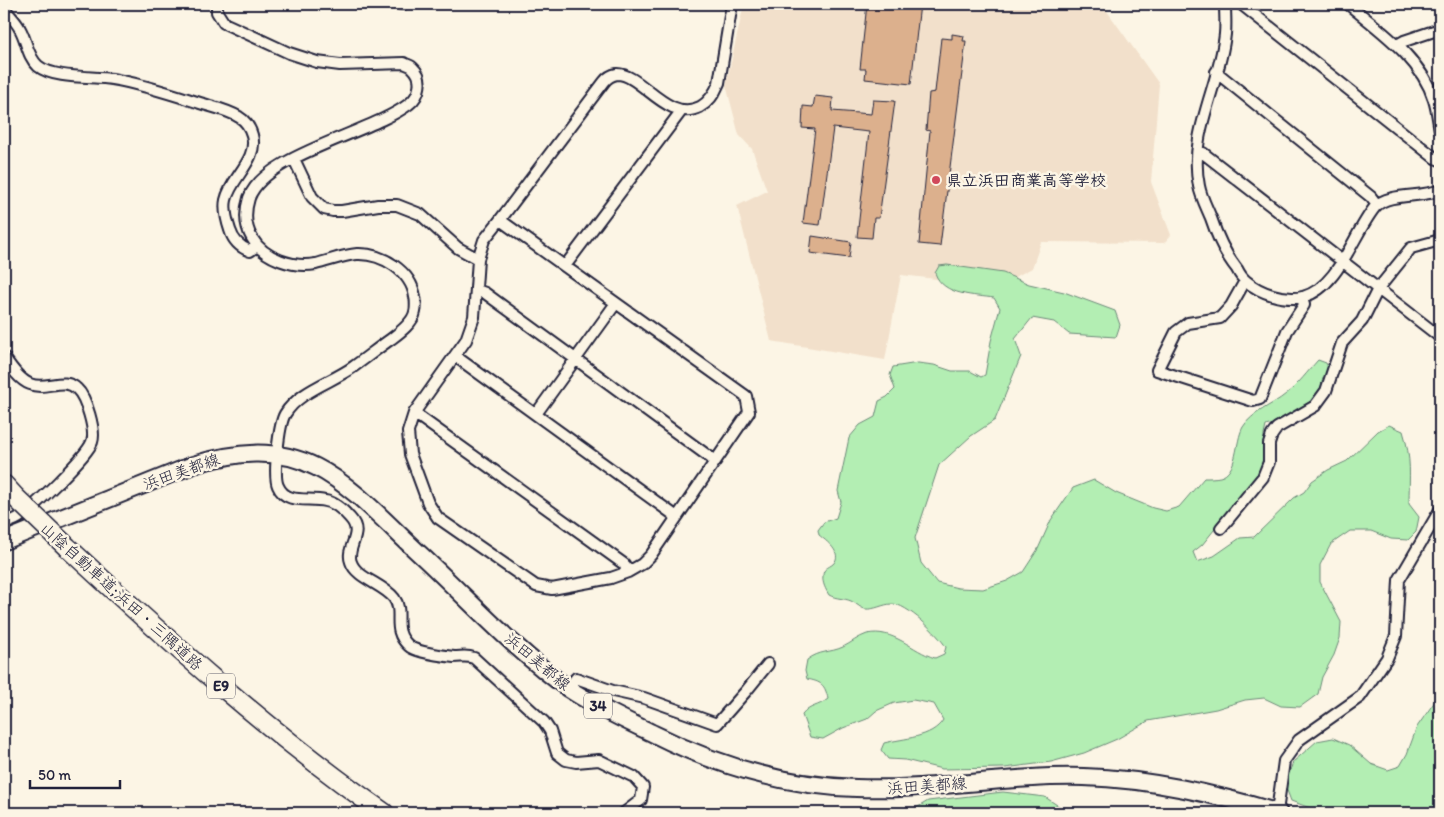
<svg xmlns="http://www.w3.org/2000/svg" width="1444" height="817" font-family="Itim,'Klee One',sans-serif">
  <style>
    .built { fill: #f2e0cb }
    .green { fill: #b3eeb3; stroke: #6a8877 }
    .building { fill: #dcb08d; stroke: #22223b }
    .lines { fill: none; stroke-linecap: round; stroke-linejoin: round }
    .street-casing { stroke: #22223b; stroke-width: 14 }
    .primary-casing { stroke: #22223b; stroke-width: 20 }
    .highway-casing { stroke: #22223b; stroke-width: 22 }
    .street { stroke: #fcf5e5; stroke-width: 10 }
    .primary { stroke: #fcf5e5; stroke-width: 16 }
    .highway { stroke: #fcf5e5; stroke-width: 19 }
    .highway-bridge-casing { stroke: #22223b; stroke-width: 22; stroke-linecap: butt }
    .highway-bridge { stroke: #fcf5e5; stroke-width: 19 }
    .poi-dot { fill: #d1495b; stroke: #fcf5e5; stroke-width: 2 }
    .labels { text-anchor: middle; stroke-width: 5; stroke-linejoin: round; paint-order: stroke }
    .shield { fill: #fcf5e5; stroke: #63616e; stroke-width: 1 }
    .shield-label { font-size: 15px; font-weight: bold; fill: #22223b }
    .poi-label { font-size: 16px; font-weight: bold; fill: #22223b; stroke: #fcf5e5; text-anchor: start }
    .street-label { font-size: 16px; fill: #22223b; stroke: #fcf5e5 }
  </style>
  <rect width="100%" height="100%" fill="#fcf5e5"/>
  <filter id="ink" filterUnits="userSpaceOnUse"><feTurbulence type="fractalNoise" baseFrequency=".02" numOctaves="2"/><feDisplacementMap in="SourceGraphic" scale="10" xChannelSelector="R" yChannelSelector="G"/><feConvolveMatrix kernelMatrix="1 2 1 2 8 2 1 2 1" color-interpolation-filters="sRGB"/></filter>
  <g filter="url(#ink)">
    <path class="built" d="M744,4H1102L1159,84L1151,182L1171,235L1164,243L1041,242L1032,268L998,286L901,275L885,360L771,341L737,206L767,191L752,149L739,135L726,85Z"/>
    <path class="green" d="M947,265L1003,273L1029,284L1064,292L1115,311L1120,325L1116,337L1069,334L1054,322L1032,318L1015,339L1021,356L995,420L971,436L939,465L915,538L921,563L937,583L958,588L983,589L1007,581L1023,572L1038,549L1051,520L1073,488L1094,480L1116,493L1153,508L1166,511L1179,507L1204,478C1209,478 1215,478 1220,477C1238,473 1235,441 1243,427C1252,412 1273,405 1286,394C1298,385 1308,371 1318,360L1326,363C1342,392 1288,419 1266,426L1264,435L1262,467L1251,484L1202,545L1193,552L1197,562L1214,556L1240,538L1254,537L1294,498L1304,492L1312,481L1328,470L1347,461L1378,431L1389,425L1403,431C1412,460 1409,475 1409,504L1419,517L1416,532L1408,540L1391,539L1371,531H1350L1331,544L1320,565V582L1341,622L1340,638L1334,655L1322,677L1318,694L1300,707L1281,706L1264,698L1245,700L1216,709L1148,721L1117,739L1084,753L1051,762L1005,768L942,769L905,760L888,759L881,750L884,743C904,738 932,738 943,720L934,704L913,700L894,703L876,711L867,719L843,728L823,739L810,737L802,715C810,705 818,707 828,699C825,684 821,682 807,679L805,671L807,660C820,650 830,653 843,647C851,643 858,637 867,634C893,628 912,651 935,658L944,654L946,647C939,635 906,603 892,604C883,604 875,610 865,609C860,608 856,603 851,601C844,598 836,599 829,595C826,590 822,583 823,576C823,568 828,568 833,564C844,553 826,541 819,535L818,530L824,522L836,518L841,502L838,491L849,438L860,425L875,417L879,401L887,397L895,389L890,375L893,367L918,363L934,365L952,371H970L981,377L985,375L991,341L1000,308L994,298C975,295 943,296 935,273L939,266Z
      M1440,694V813H1324L1291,801L1285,785L1293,762L1317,741L1333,738L1349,745L1371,764L1388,770L1400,766L1407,754L1417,727Z
      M1003,792L1045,797L1069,813H908L928,801Z"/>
    <path class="building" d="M867,4H920L911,84L865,79L866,69H860Z
      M952,34L964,36L963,41H966L940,246L919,244L930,131L926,130L929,93L935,92L941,38L952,39Z
      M815,96L833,98L832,111L871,114L873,100L895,101L879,218H874L872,238L857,237L869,132L833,128L820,225L803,223L815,129L802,128L803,106L813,107Z
      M812,236L851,242L849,258L810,253Z"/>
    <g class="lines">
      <defs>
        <path id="street" d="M217,4V12L224,23L289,53L317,62L340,65L404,63C407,65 411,65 413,68C424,78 420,96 409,104C372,133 265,154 249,198C245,211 245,226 252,238C264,259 294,268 316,264C329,261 343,255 357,254C382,253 411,271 415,297C416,300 416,309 415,312C413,323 399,333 391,339C378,348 366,358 353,367C332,382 299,391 285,414C279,424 273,476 278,486C286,505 309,497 325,501C334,502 344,511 350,518C365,534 345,547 351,562C356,578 383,584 394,598C405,613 390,629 409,646C415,652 445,656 454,657C462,657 466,655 474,658L544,722L550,731L557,753L566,760L576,762L599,760L634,777L643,787L641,800L624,813
          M401,4H403
          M1225,4C1225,14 1226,24 1225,34C1220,85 1188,134 1199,186C1201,197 1207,208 1211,218C1217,236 1225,254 1237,269C1239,273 1242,278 1246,281C1260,293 1284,301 1303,297C1339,287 1353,234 1375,207C1388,192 1424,198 1440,190
          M1241,4L1435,158L1440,160
          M1348,4C1379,30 1422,59 1434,100C1437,109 1438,120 1440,130
          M4,8C9,15 16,21 20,29C27,41 27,56 38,66C54,79 92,76 112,79C142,84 172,94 200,103C213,107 228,110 239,117C246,121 250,128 252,135C259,160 231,177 226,200C224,209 227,221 230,230C233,240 239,247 250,251L257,246
          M1397,45L1404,41L1440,29
          M1216,72L1371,197L1377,205
          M1198,152L1203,153L1440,337
          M294,159L312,197L324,209L333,211H342L378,205H397L420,214L458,248L478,259
          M500,220L746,396L749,412L651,555L642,564L628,572L611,578L552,589L536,586L438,518L428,503L410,454L408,432L414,413L466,340L474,317L478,259L484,240L500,220L604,82C607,78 611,75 617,74C642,74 667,123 700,107C709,102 715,93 719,83L732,4
          M565,266L682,110
          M1245,281L1231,306L1220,318L1188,323L1176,332L1157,370L1253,401L1260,399L1287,331L1304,305L1302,297
          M477,290L485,293L715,461
          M455,356L677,517
          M4,357C10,366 19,380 30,384C45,391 64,376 77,389C86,397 96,431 92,442C87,456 32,509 18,518C13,521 8,522 4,525
          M414,413L624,564L628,572
          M536,414L616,303
          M1221,528L1263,477L1269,462V444L1272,435L1277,428L1315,406L1326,391L1342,343L1362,321L1378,289L1411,248L1440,240
          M569,688L576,678L613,691L644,698L717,724L747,690L768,664
          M1277,812L1284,761L1299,740L1360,697L1387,658L1396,636L1399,580L1440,510"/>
        <path id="primary" d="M4,541L193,465C234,452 276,447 316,467C354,486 390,527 422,556C468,599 517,652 569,689C596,707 625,720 654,734C716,765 786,786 856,788C932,791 1008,775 1084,777C1151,779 1215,794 1279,813"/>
        <path id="highway" d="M4,485L15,497
          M67,547C168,641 271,734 384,813"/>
      </defs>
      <use href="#street" class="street-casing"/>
      <use href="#primary" class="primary-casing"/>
      <use href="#highway" class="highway-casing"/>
      <use href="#street" class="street"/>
      <use href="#primary" class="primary"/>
      <use href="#highway" class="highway"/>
      <defs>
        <path id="highway-bridge" d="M15,497L67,547"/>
      </defs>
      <use href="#highway-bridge" class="highway-bridge-casing"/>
      <use href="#highway-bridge" class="highway-bridge"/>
    </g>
  </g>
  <circle class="poi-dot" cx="936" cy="180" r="5"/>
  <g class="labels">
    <g class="shield">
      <rect x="207" y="673.5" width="28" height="25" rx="4"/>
      <rect x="584" y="693.5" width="28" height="25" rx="4"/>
    </g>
    <g class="shield-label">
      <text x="221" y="691">E9</text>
      <text x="598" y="711">34</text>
    </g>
    <g class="poi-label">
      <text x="946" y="186">県立浜田商業高等学校</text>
    </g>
    <g class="street-label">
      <text transform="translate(181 471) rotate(-19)" y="6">浜田美都線</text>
      <text transform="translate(122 596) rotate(42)" y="6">山陰自動車道;浜田・三隅道路</text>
      <text transform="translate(538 661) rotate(40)" y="6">浜田美都線</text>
      <text transform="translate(927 785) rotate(-4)" y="6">浜田美都線</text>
    </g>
  </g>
  <rect width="1444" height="817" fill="none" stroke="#fcf5e5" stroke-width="20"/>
  <rect x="10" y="10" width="1424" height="797" fill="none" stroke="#22223b" stroke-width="2" filter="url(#ink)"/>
  <path d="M30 780v8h90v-8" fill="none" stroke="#22223b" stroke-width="2.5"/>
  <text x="38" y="780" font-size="15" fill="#22223b" stroke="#fcf5e5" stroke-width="4" paint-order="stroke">50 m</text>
</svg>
